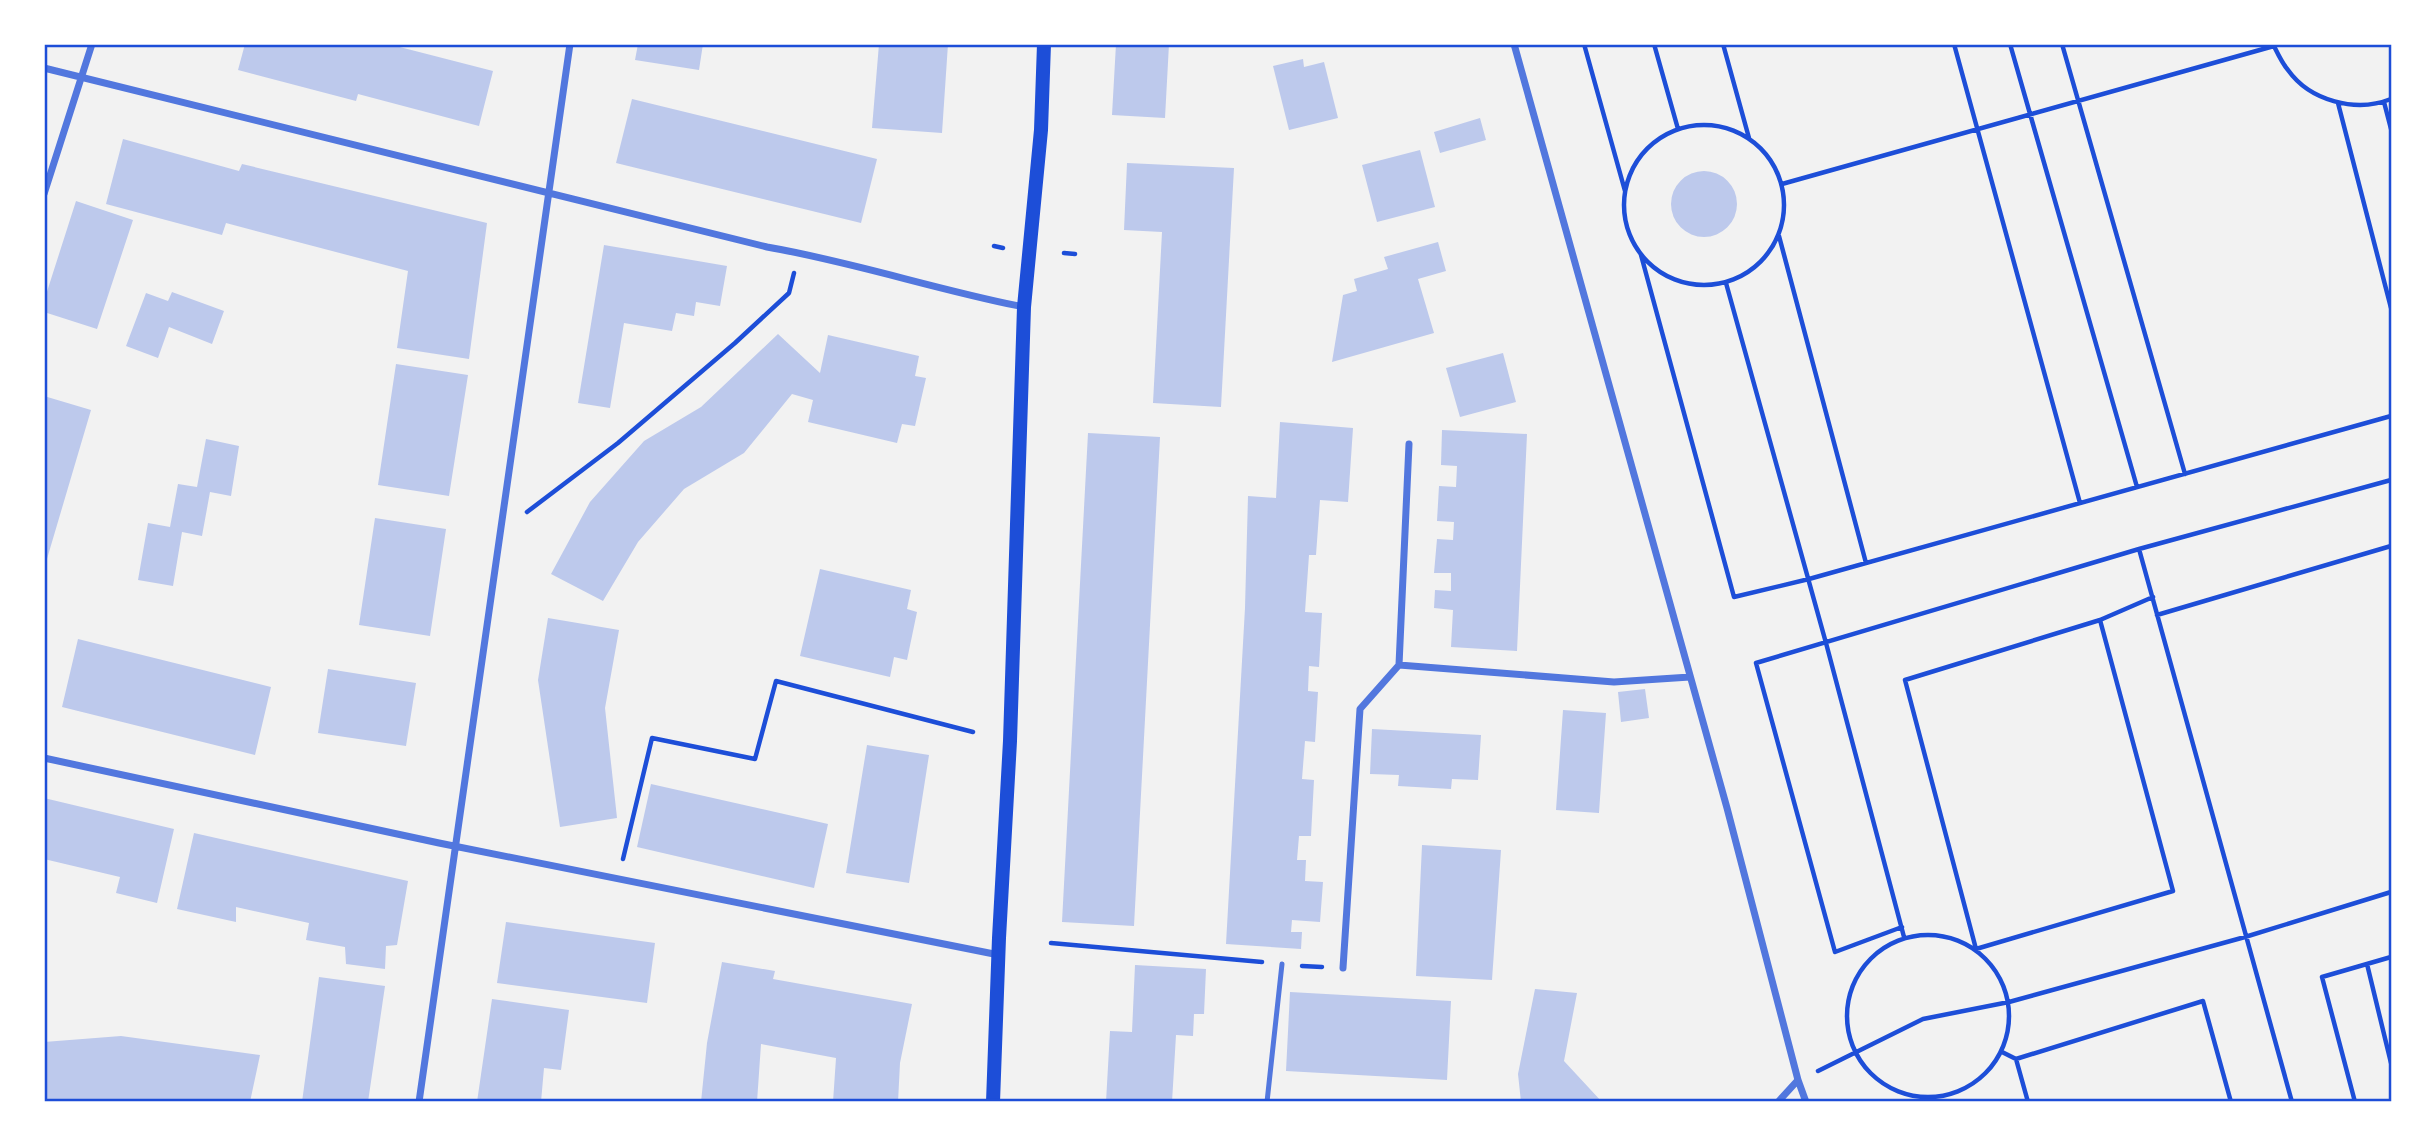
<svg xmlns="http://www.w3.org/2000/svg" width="2435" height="1146" font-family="Quicksand,sans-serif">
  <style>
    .building { fill: #bdc9ec }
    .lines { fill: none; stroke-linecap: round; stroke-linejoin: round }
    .path { stroke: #1d4ed8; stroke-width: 4.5 }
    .service { stroke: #5277de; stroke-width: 5 }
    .minor { stroke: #5277de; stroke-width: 7 }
    .secondary { stroke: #1d4ed8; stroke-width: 14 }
    .neatline { fill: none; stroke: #1d4ed8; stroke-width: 2.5 }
  </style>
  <rect width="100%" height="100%" fill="#f2f2f2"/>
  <path class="building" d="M245,44H388L493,71L479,126L358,94L356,101L238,70Z
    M638,44H703L699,70L635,60Z
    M879,44H948L942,133L872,128Z
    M1116,44H1169L1165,118L1112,115Z
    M1303,59L1304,67L1324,62L1338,118L1289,130L1273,66Z
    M632,99L877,159L861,223L616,163Z
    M1480,118L1486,140L1440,153L1434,132Z
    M123,139L239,171L242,164L487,223L469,359L397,348L408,271L226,223L222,235L106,204Z
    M1420,150L1435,207L1377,222L1362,165Z
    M1127,163L1234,168L1221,407L1153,403L1162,232L1124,230Z
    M1671 204a33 33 0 1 1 66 0a33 33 0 1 1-66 0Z
    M76,201L133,220L97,329L44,312V301Z
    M1438,242L1446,271L1418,279L1434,333L1332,362L1343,295L1357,291L1354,279L1388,269L1384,257Z
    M604,245L727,266L720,306L696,302L694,316L676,313L672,331L624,323L610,408L578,403Z
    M172,292L224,311L212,344L169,327L158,358L126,346L146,293L168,301Z
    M778,334L820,373L828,335L919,356L915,376L926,378L915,426L902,424L897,443L808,422L813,400L792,394L744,453L684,489L638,542L603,601L551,574L590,502L644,441L701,407Z
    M1503,353L1516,402L1460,417L1446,368Z
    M396,364L468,375L449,496L378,485Z
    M44,396L91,410L44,569Z
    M1280,422L1353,428L1348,502L1320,500L1316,555H1309L1305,612L1322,613L1319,667L1309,666L1308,691L1318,692L1315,742L1305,741L1302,779L1314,780L1311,836H1299L1297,860H1306L1305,881L1323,882L1320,922L1292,920L1291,932H1302L1301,949L1226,944L1245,608L1248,496L1276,498Z
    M1442,430L1527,434L1517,651L1451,647L1453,610L1434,608L1435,590L1451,591V573H1434L1437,539L1453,540L1454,522L1437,521L1439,486L1456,487L1457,466L1441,465Z
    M1088,433L1160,437L1134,926L1062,922Z
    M206,439L239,446L231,496L210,492L202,536L182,532L173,586L138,580L148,523L170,527L178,484L197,487Z
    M375,518L446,529L430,636L359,625Z
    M820,569L911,590L907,609L917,612L907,660L894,657L890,677L800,656Z
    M548,618L619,630L605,708L617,818L560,827L538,680Z
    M78,639L271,687L255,755L62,707Z
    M328,669L416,683L406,746L318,733Z
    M1645,689L1649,718L1621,722L1618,692Z
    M1563,710L1606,713L1599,813L1556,810Z
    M1372,729L1481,735L1478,780L1452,779L1451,789L1398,786L1399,775L1370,774Z
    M867,745L929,755L909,883L846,873Z
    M651,784L828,824L814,888L637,847Z
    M44,798L174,829L157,903L116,893L120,877L44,859Z
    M194,833L408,881L397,945L386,946L385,969L346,964L345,947L306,940L309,923L236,907V922L177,909Z
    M1422,845L1501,850L1492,980L1416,976Z
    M506,922L655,943L647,1003L497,983Z
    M722,962L775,971L773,979L912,1004L900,1063L898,1102H833L836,1058L761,1044L757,1102H701L707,1043Z
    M1135,965L1206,969L1204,1014H1194L1193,1036L1176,1035L1172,1102H1106L1110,1031L1132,1032Z
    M319,977L385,986L368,1102H302Z
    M1535,989L1577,993L1564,1061L1602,1102H1521L1518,1074Z
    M1290,992L1451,1001L1447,1080L1286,1071Z
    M492,999L569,1010L561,1070L544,1068L541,1102H477Z
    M121,1036L260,1055L250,1102H44V1042Z"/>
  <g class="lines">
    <path class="path" d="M1584,44L1625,191
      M1654,44L1678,129
      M1723,44L1749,138
      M1954,44L2080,503
      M2010,44L2137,487
      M2062,44L2185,474
      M2274,46C2278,54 2282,63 2288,70C2310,101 2356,113 2391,99
      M2384,102L2391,129
      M2338,103L2391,308
      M1624 205a80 80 0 1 1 160 0a80 80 0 1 1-160 0Z
      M1782,184L2274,46
      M1779,236L1866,563
      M994,246L1003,248
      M1064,253L1075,254
      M1641,255L1734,597L1809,579L2391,416
      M1726,283L1826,643L1904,937
      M527,512L618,443L735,343L789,293L794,273
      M2139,549L2292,1102
      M2157,615L2391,546
      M2100,620L2173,891L1976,949L1905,680Z
      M2100,620L2153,597
      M623,859L652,738L755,759L776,681L973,732
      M1902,927L1835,952L1756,663L2139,549L2391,480
      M1847 1016a81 81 0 1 1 162 0a81 81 0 1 1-162 0Z
      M1051,943L1262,962
      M2367,964L2391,1063
      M1302,966L1322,967
      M2002,1052L2016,1059L2028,1102
      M2016,1059L2203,1001L2231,1102
      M1818,1071L1923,1019L2009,1002L2245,937L2391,892
      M2355,1102L2322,977L2391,957"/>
    <path class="service" d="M1267,1102L1282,964"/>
    <path class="minor" d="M1514,44L1727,808L1798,1080L1806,1102
      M44,68L767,247C854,262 937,290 1024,307
      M44,194L92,44
      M1399,665L1614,682L1690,677
      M44,758L439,843L999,955
      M1343,968L1360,709L1399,665L1409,444
      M419,1102L570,44
      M1778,1102L1798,1080"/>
    <path class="secondary" d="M993,1102L999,938L1010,741L1024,307L1041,130L1044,44"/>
  </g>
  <rect width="2435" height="1146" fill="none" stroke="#ffffff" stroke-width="91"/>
  <rect x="46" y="46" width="2344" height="1054" class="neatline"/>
</svg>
